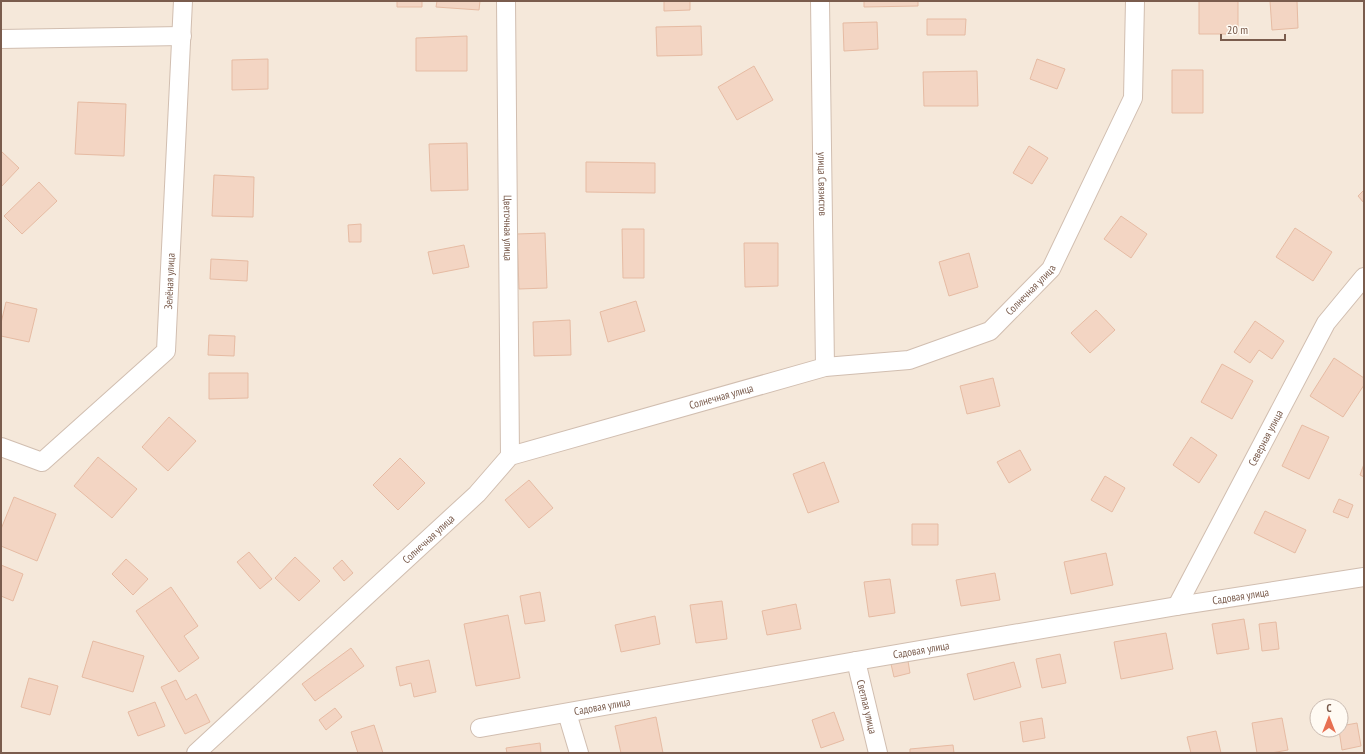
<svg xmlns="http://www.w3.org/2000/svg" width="1365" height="754" font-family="'PT Sans Narrow',sans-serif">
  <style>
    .residential { fill: #f5e8da; fill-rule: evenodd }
    .building { fill: #f3d5c3; stroke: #e6bba3 }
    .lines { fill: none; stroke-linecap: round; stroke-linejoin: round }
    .minor-casing { stroke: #d1beb0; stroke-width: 20 }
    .minor { stroke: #fff; stroke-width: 18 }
    .labels { text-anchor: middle; stroke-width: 4; stroke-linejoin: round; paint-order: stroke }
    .street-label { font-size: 11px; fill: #7a5c4d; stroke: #fffaf3 }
  </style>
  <rect width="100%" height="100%" fill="#fdf6ec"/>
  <path class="residential" d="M1,1H1364V753H1ZM1317,706H1341V730H1317Z"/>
  <path class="building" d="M397,1H422V7H397Z
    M437,1H480L479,10L436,7Z
    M664,1H690V10L664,11Z
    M864,1H918V6L864,7Z
    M1199,1H1238V34H1199Z
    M1270,1H1297L1298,28L1272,30Z
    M927,19H966L965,35H927Z
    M877,22L878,49L844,51L843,23Z
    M701,26L702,55L657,56L656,27Z
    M467,36V71H416V38Z
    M268,59V89L232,90V60Z
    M1037,59L1065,69L1057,89L1030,79Z
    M754,66L773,100L737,120L718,87Z
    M1172,70H1203V113H1172Z
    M977,71L978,106H924L923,72Z
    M78,102L126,104L124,156L75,154Z
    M467,143L468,190L431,191L429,144Z
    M1029,146L1048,158L1032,184L1013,173Z
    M1,151L19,168L1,187Z
    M586,162L655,163V193L586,192Z
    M214,175L254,177L253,217L212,216Z
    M39,182L57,201L22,234L4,216Z
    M1364,190V203L1358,196Z
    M1121,216L1147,234L1131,258L1104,239Z
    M361,224V242H349L348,225Z
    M1295,228L1332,252L1313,281L1276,257Z
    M622,229H644V278H623Z
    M545,233L547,288L519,289L517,234Z
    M744,243H778V286L745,287Z
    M464,245L469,267L433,274L428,252Z
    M969,253L978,287L949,296L939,262Z
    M211,259L248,261L247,281L210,279Z
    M636,301L645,331L608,342L600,312Z
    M6,302L37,309L29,342L1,336V323Z
    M1096,310L1115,330L1090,353L1071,333Z
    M570,320L571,355L534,356L533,322Z
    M1255,321L1284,341L1272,359L1259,350L1250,363L1234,352Z
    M209,335L235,336L234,356L208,355Z
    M1334,358L1364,378V385L1343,417L1310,396Z
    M1222,364L1253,381L1232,419L1201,402Z
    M209,373H248V398L209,399Z
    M993,378L1000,406L967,414L960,386Z
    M169,417L196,441L168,471L142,447Z
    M1302,425L1329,437L1309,479L1282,466Z
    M1191,437L1217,455L1199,483L1173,465Z
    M1020,450L1031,470L1009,483L997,462Z
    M98,457L137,489L112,518L74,486Z
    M400,458L425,483L398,510L373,485Z
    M824,462L839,502L808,513L793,474Z
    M1364,464V477L1360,475Z
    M1105,476L1125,488L1112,512L1091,500Z
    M529,480L553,508L529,528L505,500Z
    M14,497L56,514L37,561L1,546V529Z
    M1339,499L1353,505L1348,518L1333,512Z
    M1265,511L1306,530L1295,553L1254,533Z
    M912,524H938V545H912Z
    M249,552L272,579L260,589L237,562Z
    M1106,553L1113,585L1071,594L1064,562Z
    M295,557L320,581L299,601L275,578Z
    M126,559L148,579L133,595L112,574Z
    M342,560L353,573L344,581L333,568Z
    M1,565L23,574L13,601L1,596Z
    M995,573L1000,600L961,606L956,580Z
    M890,579L895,613L869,617L864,582Z
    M171,587L198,626L184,636L199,658L179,672L136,611Z
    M540,592L545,621L525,624L520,596Z
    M722,601L727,639L696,643L690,605Z
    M796,604L801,629L767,635L762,611Z
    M508,615L520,678L476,686L464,624Z
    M655,616L660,644L621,652L615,625Z
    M1244,619L1249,649L1217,654L1212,624Z
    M1276,622L1279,649L1262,651L1259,624Z
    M1166,633L1173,669L1121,679L1114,642Z
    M93,641L144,656L133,692L82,677Z
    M351,648L364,666L315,701L302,684Z
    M1060,654L1066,683L1042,688L1036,659Z
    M429,660L436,692L414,697L411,683L400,686L396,667Z
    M908,661L910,673L894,677L891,664Z
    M1014,662L1021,687L974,700L967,674Z
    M29,678L58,686L50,715L21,707Z
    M176,680L186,700L196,694L210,722L185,734L161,687Z
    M155,702L165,726L138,736L128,712Z
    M335,708L342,717L326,730L319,720Z
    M834,712L844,740L821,748L812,720Z
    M656,717L663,753H621L615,726Z
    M1042,718L1045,738L1023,742L1020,722Z
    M1282,718L1288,750L1271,753H1257L1252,723Z
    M1357,723L1361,746L1342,750L1339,730H1341V726Z
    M374,725L383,753H358L351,732Z
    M1216,731L1221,753H1191L1187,737Z
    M540,743L541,753H507L506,748Z
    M953,745L954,753H910V749Z"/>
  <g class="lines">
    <defs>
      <g id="minor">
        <path id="s1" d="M506,1L510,456"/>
        <path id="s2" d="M820,1L825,367"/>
        <path d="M1,39L182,36"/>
        <path id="s3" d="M1,447L42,462L166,351L183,1"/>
        <path id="s4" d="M1177,606L1326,323L1364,277"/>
        <path id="s5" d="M856,661L878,753"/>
        <path d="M567,713L579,753"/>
        <path id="s6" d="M480,728L856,661L1177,606L1364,577"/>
        <path id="s7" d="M196,753L477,494L510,456L825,367L909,360L990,331L1051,269L1133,98L1135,1"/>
      </g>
    </defs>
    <use href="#minor" class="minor-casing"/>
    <use href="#minor" class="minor"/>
  </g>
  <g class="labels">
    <g class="street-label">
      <text dy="4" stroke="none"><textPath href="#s2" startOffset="183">улица Связистов</textPath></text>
      <text dy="4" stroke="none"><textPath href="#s1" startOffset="227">Цветочная улица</textPath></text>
      <text dy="4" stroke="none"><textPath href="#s3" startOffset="280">Зелёная улица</textPath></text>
      <text dy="4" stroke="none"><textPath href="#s7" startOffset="988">Солнечная улица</textPath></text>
      <text dy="4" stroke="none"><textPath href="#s7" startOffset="652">Солнечная улица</textPath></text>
      <text dy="4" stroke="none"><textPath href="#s4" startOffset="190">Северная улица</textPath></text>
      <text dy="4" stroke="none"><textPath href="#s7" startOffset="316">Солнечная улица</textPath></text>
      <text dy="4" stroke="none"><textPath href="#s6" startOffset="772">Садовая улица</textPath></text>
      <text dy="4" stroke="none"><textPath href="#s6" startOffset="448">Садовая улица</textPath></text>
      <text dy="4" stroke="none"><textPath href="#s6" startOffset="124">Садовая улица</textPath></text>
      <text dy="4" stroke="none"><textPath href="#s5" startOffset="47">Светлая улица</textPath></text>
    </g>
  </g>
  <rect width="1365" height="754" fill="none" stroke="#7a5c4d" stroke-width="4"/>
  <g transform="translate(1329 718)"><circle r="19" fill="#fffaf3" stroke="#cabbb1"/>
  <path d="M0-3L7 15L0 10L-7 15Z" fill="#e76f51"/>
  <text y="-6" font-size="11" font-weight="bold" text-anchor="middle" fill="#7a5c4d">С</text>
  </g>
  <path d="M1221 34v6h64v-6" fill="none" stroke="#7a5c4d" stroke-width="2"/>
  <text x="1227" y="34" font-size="12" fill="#7a5c4d" stroke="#fffaf3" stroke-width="3" paint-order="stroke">20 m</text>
</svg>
